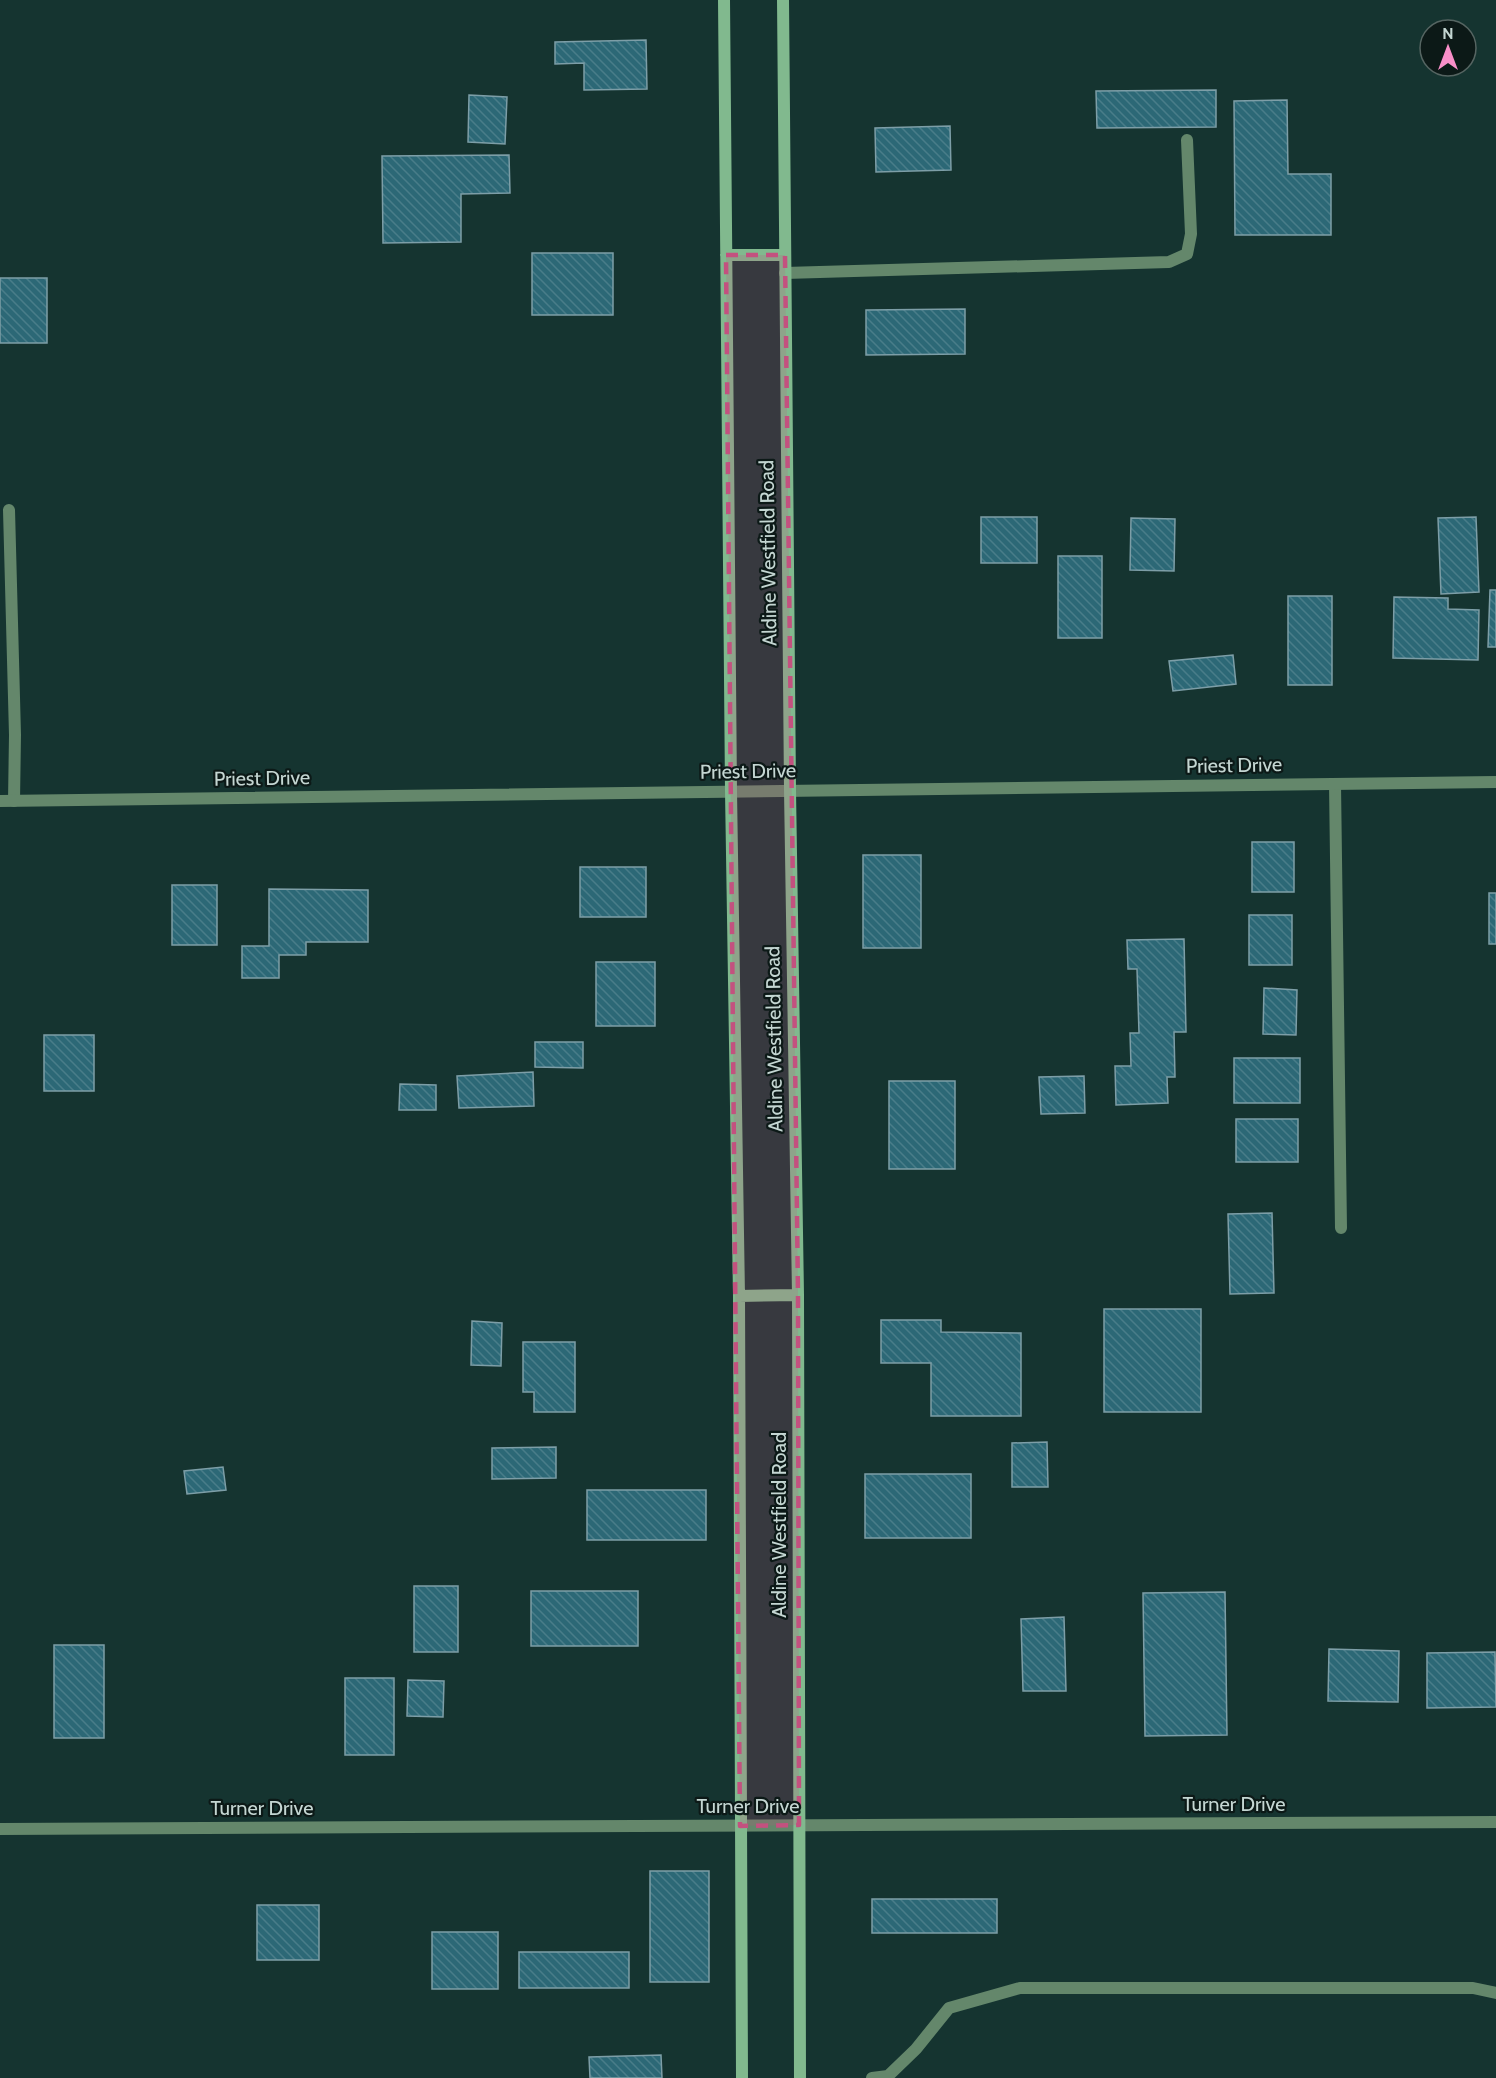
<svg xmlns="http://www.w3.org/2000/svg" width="1496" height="2078" font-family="Cabin,sans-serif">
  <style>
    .building { fill: url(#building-back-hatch); stroke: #7d9ea7; stroke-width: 1.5 }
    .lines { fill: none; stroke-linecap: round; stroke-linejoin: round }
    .service { stroke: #64876b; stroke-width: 12 }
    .minor { stroke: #64876b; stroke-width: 12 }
    .secondary { stroke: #81b98e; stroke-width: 12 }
    .marked { fill: #c3517f; fill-opacity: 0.2; stroke: #c3517f; stroke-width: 4.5; stroke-dasharray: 12 8; stroke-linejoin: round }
    .labels { text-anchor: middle; stroke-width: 4.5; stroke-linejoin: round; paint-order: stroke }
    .street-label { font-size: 20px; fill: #c4d6d2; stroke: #0c1917 }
  </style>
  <defs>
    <pattern id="building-back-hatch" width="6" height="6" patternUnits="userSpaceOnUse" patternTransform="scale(1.5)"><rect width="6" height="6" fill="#2c6876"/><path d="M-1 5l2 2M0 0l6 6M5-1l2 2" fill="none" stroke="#497d89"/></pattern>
  </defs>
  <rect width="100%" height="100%" fill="#153430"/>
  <path class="building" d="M646,40L647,89L584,90V63L555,64V42Z
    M1216,90V127L1097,128L1096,91Z
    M469,95L507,97L505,144L468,142Z
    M1287,100L1288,174H1331V235H1235L1234,101Z
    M950,126L951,170L876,172L875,128Z
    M509,155L510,193L461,194V242L383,243L382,156Z
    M532,253H613V315H532Z
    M0,278H47V343H0Z
    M965,309V354L866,355V310Z
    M981,517H1037V563H981Z
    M1476,517L1479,592L1441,594L1438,518Z
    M1131,518L1175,519L1174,571L1130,570Z
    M1058,556H1102V638H1058Z
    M1490,590H1496V647H1488Z
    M1288,596H1332V685H1288Z
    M1394,597L1448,598V609L1479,610L1478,660L1393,658Z
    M1233,655L1236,684L1173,691L1169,661Z
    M1252,842H1294V892H1252Z
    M863,855H921V948H863Z
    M580,867H646V917H580Z
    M172,885H217V945H172Z
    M269,889L368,890V942H306V955H279V978H242V946H269Z
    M1489,893H1496V944H1489Z
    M1249,915H1292V965H1249Z
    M1184,939L1186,1032H1174L1175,1077H1167L1168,1103L1116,1105L1115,1066H1131L1130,1033H1139L1137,969H1128L1127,940Z
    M596,962H655V1026H596Z
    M1264,988L1297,990L1296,1035L1263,1034Z
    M44,1035H94V1091H44Z
    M535,1042H583V1068L535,1067Z
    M1234,1058H1300V1103H1234Z
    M533,1072L534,1106L459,1108L457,1076Z
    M1084,1076L1085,1113L1041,1114L1039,1077Z
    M889,1081H955V1169H889Z
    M400,1084L436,1085V1110H399Z
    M1236,1119H1298V1162H1236Z
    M1272,1213L1274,1293L1230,1294L1228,1214Z
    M1104,1309H1201V1412H1104Z
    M881,1320H941V1332L1021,1333V1416H931V1363H881Z
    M472,1321L502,1323L501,1366L471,1365Z
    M523,1342H575V1412H534V1392H523Z
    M1047,1442L1048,1487H1012V1443Z
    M556,1447V1478L492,1479V1448Z
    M223,1467L226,1490L187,1494L184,1471Z
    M865,1474H971V1538H865Z
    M587,1490H706V1540H587Z
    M414,1586H458V1652H414Z
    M531,1591H638V1646H531Z
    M1225,1592L1227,1735L1145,1736L1143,1593Z
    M1064,1617L1066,1691H1023L1021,1619Z
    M54,1645H104V1738H54Z
    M1329,1649L1399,1651L1398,1702L1328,1701Z
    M1495,1652L1496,1707L1427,1708V1653Z
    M345,1678H394V1755H345Z
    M408,1680L444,1681L443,1717L407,1716Z
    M650,1871H709V1982H650Z
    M872,1899H997V1933H872Z
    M257,1905H319V1960H257Z
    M432,1932H498V1989H432Z
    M519,1952H629V1988H519Z
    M661,2055L662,2078H590L589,2057Z"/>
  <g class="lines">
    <path class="service" d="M785,273L1169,262L1187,254L1191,234L1187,140
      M9,510L15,735L14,801
      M1335,784L1341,1228
      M872,2078L888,2076L916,2049L949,2008L1020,1988H1473L1496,1993"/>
    <path class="minor" d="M0,801L1496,782
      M0,1829L1496,1822"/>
    <path class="secondary" d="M724,0L731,791L739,1296L742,2078
      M783,0L790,790L798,1295L800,2078
      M726,255H785
      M739,1296L798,1295"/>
  </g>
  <path class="marked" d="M726,255H785L798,1295L799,1825L740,1826Z"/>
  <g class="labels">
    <g class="street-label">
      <text transform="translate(768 553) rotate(-91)" y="7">Aldine Westfield Road</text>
      <text transform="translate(1234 765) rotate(-1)" y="7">Priest Drive</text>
      <text transform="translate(748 771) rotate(-1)" y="7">Priest Drive</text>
      <text transform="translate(262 778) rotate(-1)" y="7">Priest Drive</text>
      <text transform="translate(774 1039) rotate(-91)" y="7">Aldine Westfield Road</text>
      <text transform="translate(779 1525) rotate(-90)" y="7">Aldine Westfield Road</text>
      <text x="1234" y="1811">Turner Drive</text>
      <text x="748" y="1813">Turner Drive</text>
      <text x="262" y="1815">Turner Drive</text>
    </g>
  </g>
  <g transform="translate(1448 48)"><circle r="28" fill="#0c1917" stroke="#566562" stroke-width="1.5"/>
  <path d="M0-4.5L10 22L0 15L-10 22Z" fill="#f98fc9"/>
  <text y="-9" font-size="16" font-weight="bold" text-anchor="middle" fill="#c4d6d2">N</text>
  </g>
</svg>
